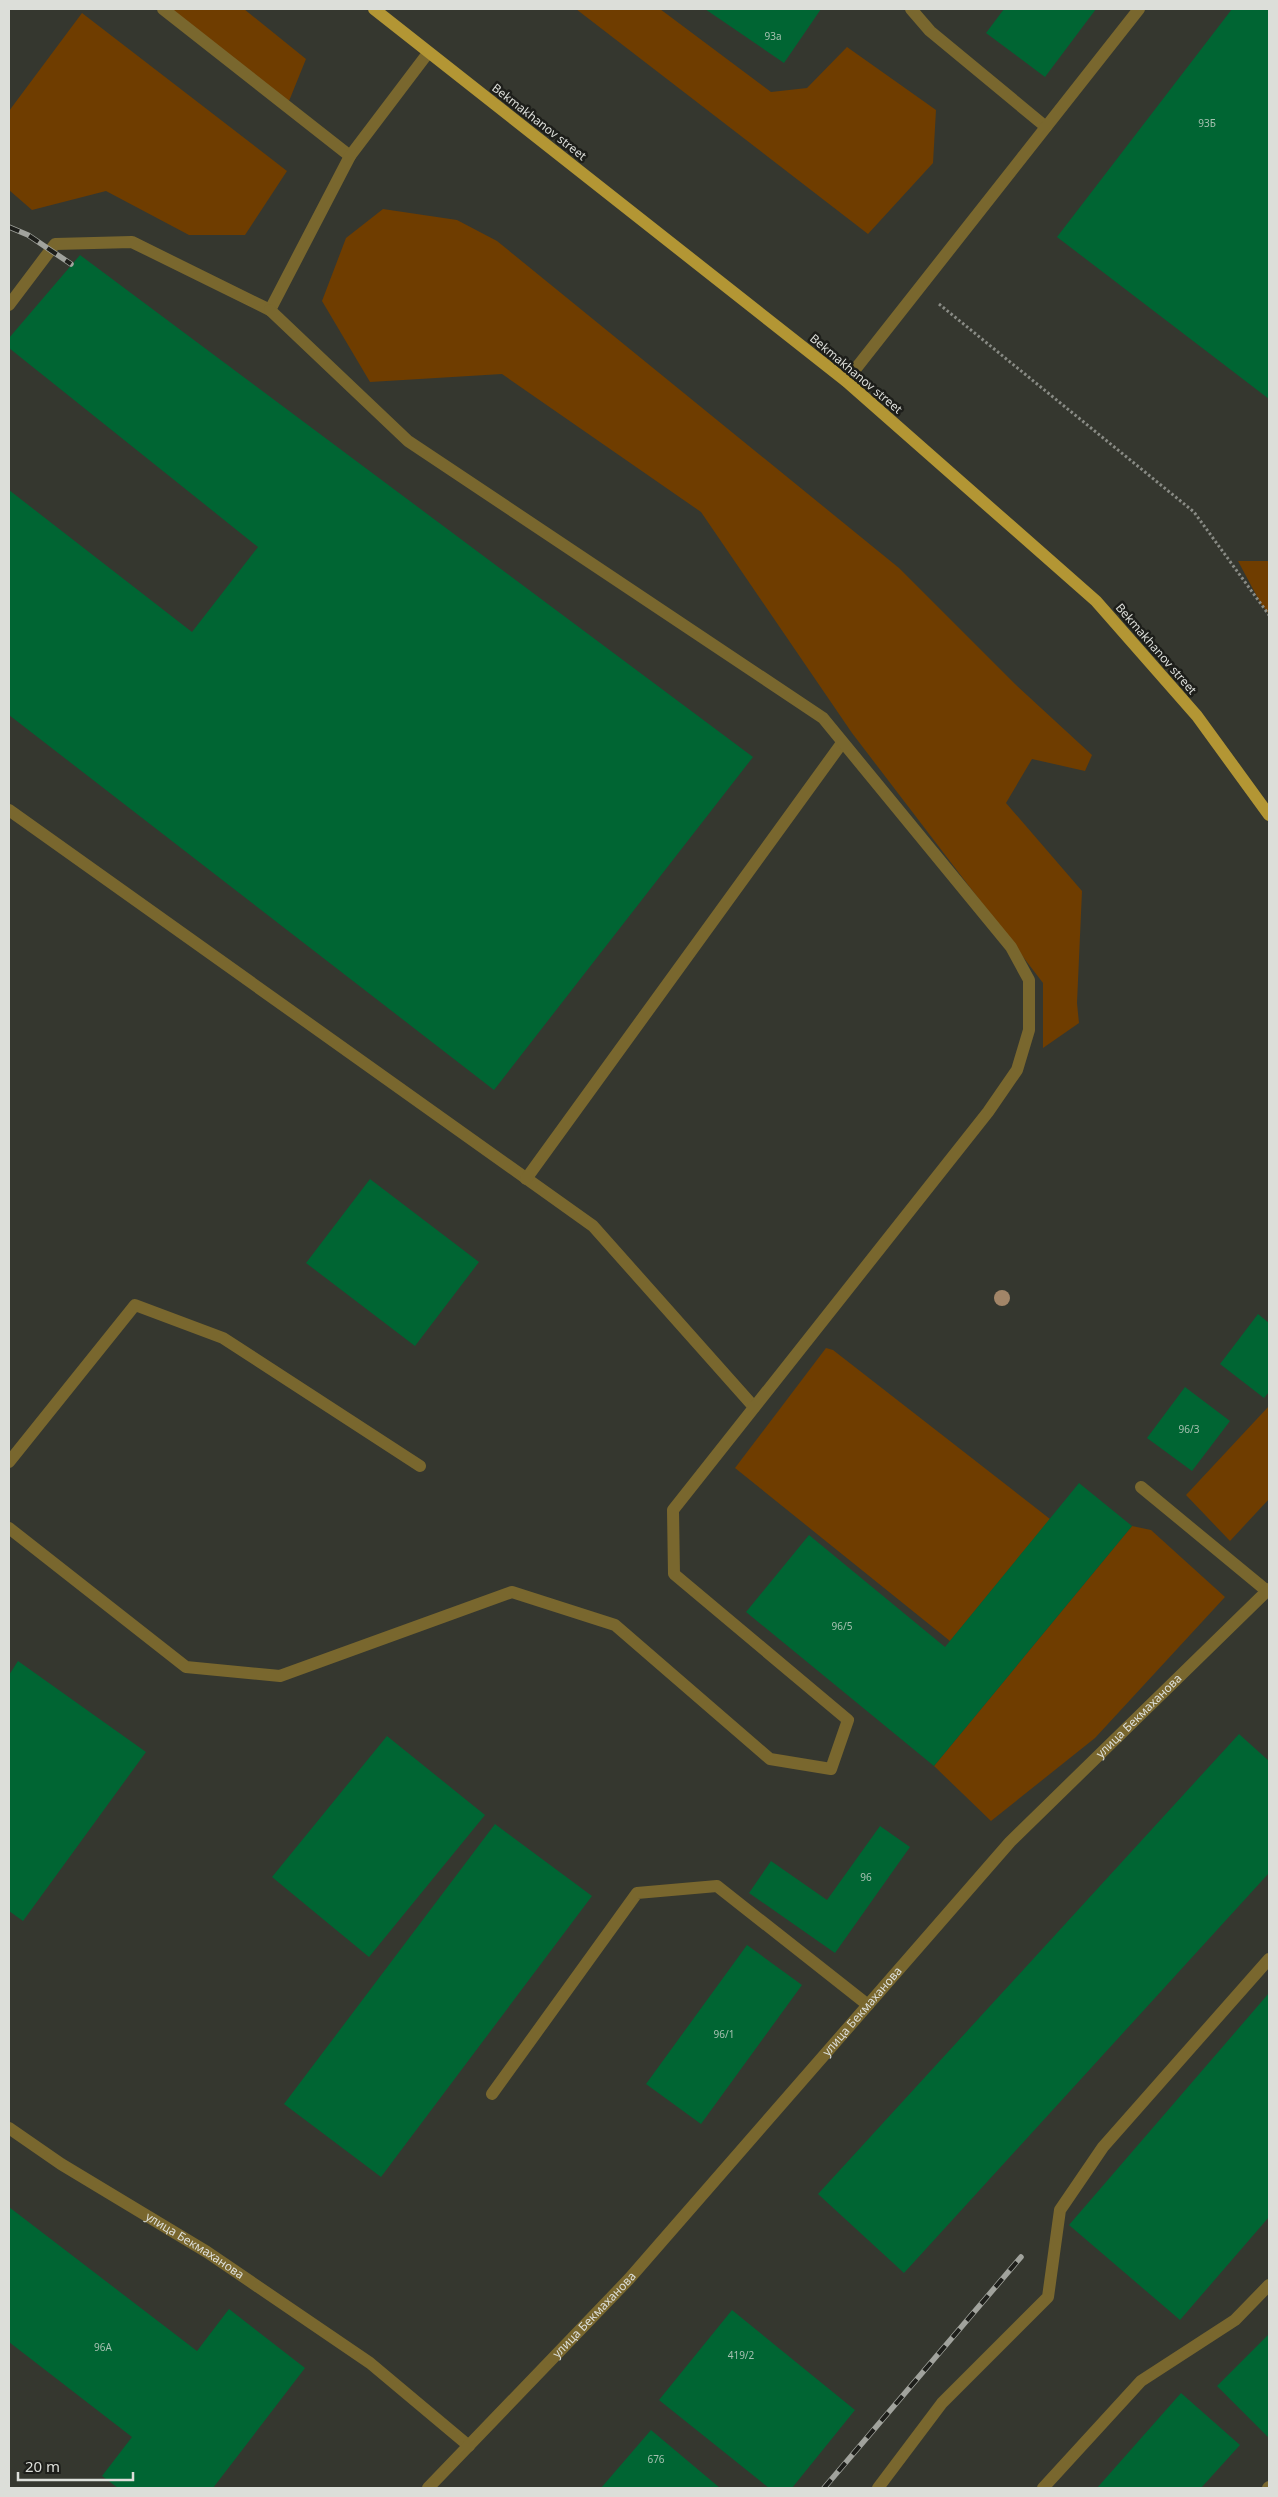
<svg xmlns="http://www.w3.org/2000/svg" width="1278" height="2497" font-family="'Noto Sans',sans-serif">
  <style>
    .green { fill: #6f3d00 }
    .building { fill: #006533 }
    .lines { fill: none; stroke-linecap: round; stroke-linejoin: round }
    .path { stroke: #898b85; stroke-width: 3; stroke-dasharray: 2.5 2.5; stroke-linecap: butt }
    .minor { stroke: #79672e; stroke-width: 12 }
    .major { stroke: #b39634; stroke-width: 12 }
    .rail-casing { stroke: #a1a39d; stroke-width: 5.5 }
    .rail { stroke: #1d1e1a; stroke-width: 4; stroke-dasharray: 11; stroke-linecap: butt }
    .tree { fill: #a28568 }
    .labels { text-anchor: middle; stroke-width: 5; stroke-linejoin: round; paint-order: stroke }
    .number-label { font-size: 10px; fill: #a5c0b0 }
    .street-label { font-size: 12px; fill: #dcded9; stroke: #1d1e1a }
  </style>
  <rect width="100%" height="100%" fill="#35372f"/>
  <path class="green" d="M163,9H244L306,59L287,106Z
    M576,9H660L771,92L807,88L847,47L936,110L933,163L868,234Z
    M82,13L287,171L245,235H189L106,191L32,210L9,190V111Z
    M383,209L457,220L497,241L899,568L1015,684L1092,755L1085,771L1032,759L1006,803L1082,891L1077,1003L1079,1023L1043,1048V983L852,733L701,512L502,374L370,382L322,301L346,238Z
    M1238,561H1269V614L1261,604Z
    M826,1348L833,1350L1050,1519L950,1641L735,1468Z
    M1269,1406V1499L1230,1541L1186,1495Z
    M1132,1526L1151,1530L1225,1597L1095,1738L991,1821L934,1766Z"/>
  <path class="building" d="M705,9H821L784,63Z
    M1004,9H1096L1045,77L986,33Z
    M1232,9H1269V399L1057,237Z
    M80,255L753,757L494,1090L9,715V490L192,632L258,547L9,348V338Z
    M370,1179L479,1262L415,1346L306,1263Z
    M1258,1314L1269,1323V1392L1264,1398L1220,1364Z
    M1185,1387L1230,1421L1192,1471L1147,1438Z
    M1079,1483L1132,1526L934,1766L746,1612L809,1535L945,1647Z
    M18,1661L146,1752L23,1921L9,1911V1675Z
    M1239,1734L1269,1761V1873L904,2273L818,2194Z
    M387,1736L485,1815L369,1957L272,1877Z
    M495,1824L592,1896L381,2177L284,2104Z
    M880,1826L910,1847L835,1953L749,1893L771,1861L827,1900Z
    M747,1945L802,1985L701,2124L646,2084Z
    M1269,1993V2217L1180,2320L1069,2225Z
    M9,2207L197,2351L229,2309L305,2368L213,2488H118L102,2476L132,2437L9,2342Z
    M732,2310L855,2410L792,2488H769L659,2400Z
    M1269,2334V2438L1217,2386Z
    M1181,2393L1240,2445L1201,2488H1097Z
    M651,2430L720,2488H601Z"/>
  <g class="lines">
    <path class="path" d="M939,304L1194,512L1269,615"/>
    <g class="minor">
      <path d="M163,9L350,156"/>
      <path d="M911,9L930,31L1046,127"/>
      <path d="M9,305L55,244L132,242L270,310L350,156L428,53"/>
      <path d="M846,381L1139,9"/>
      <path d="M9,810L593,1226L754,1407"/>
      <path d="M526,1179L842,743"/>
      <path d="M9,1462L135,1305L223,1338L420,1466"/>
      <path d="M1141,1487L1267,1591"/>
      <path d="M9,1528L186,1667L280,1676L512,1592L615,1625L770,1759L831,1769L848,1720L674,1574L673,1510L988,1112L1017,1070L1029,1030V980L1011,947L823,718L408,441L270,310"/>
      <path d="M492,2094L637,1893L717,1886L868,2005"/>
      <path id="s1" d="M9,2128L61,2164L207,2252L370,2363L469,2446"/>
      <path id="s2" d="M428,2488L629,2279L1010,1842L1269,1589"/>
      <path d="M878,2488L942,2403L1048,2297L1060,2210L1103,2147L1269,1959"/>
      <path d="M1043,2488L1141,2381L1235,2320L1269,2285"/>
      <path d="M1268,2488L1269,2487"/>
    </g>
    <path class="major" d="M374,9L846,381L1096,601L1197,716L1269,815"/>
    <defs>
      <path id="rail" d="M9,227L28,235L71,264
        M824,2488L1021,2257"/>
    </defs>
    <use href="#rail" class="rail-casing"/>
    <use href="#rail" class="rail"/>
  </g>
  <circle class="tree" cx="1002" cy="1298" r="8"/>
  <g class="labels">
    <g class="number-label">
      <text x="773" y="40">93а</text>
      <text x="1207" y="127">93Б</text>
      <text x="1189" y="1433">96/3</text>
      <text x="842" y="1630">96/5</text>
      <text x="866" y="1881">96</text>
      <text x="724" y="2038">96/1</text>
      <text x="103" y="2351">96А</text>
      <text x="741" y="2359">419/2</text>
      <text x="656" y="2463">676</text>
    </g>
    <g class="street-label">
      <text transform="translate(539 122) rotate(38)" y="4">Bekmakhanov street</text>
      <text transform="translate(856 374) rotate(40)" y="4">Bekmakhanov street</text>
      <text transform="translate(1156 649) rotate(49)" y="4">Bekmakhanov street</text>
      <text dy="4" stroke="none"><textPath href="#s2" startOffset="1050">улица Бекмаханова</textPath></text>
      <text dy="4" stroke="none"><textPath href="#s2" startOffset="645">улица Бекмаханова</textPath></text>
      <text dy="4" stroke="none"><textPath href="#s1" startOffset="220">улица Бекмаханова</textPath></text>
      <text dy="4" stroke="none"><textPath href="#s2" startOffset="240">улица Бекмаханова</textPath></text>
    </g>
  </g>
  <rect width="1278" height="2497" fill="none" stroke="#dcded9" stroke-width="20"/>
  <path d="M18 2472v8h115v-8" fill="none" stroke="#dcded9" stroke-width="2.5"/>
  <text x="25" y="2472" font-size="15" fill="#dcded9" stroke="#1d1e1a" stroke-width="4" paint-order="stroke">20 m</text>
</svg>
